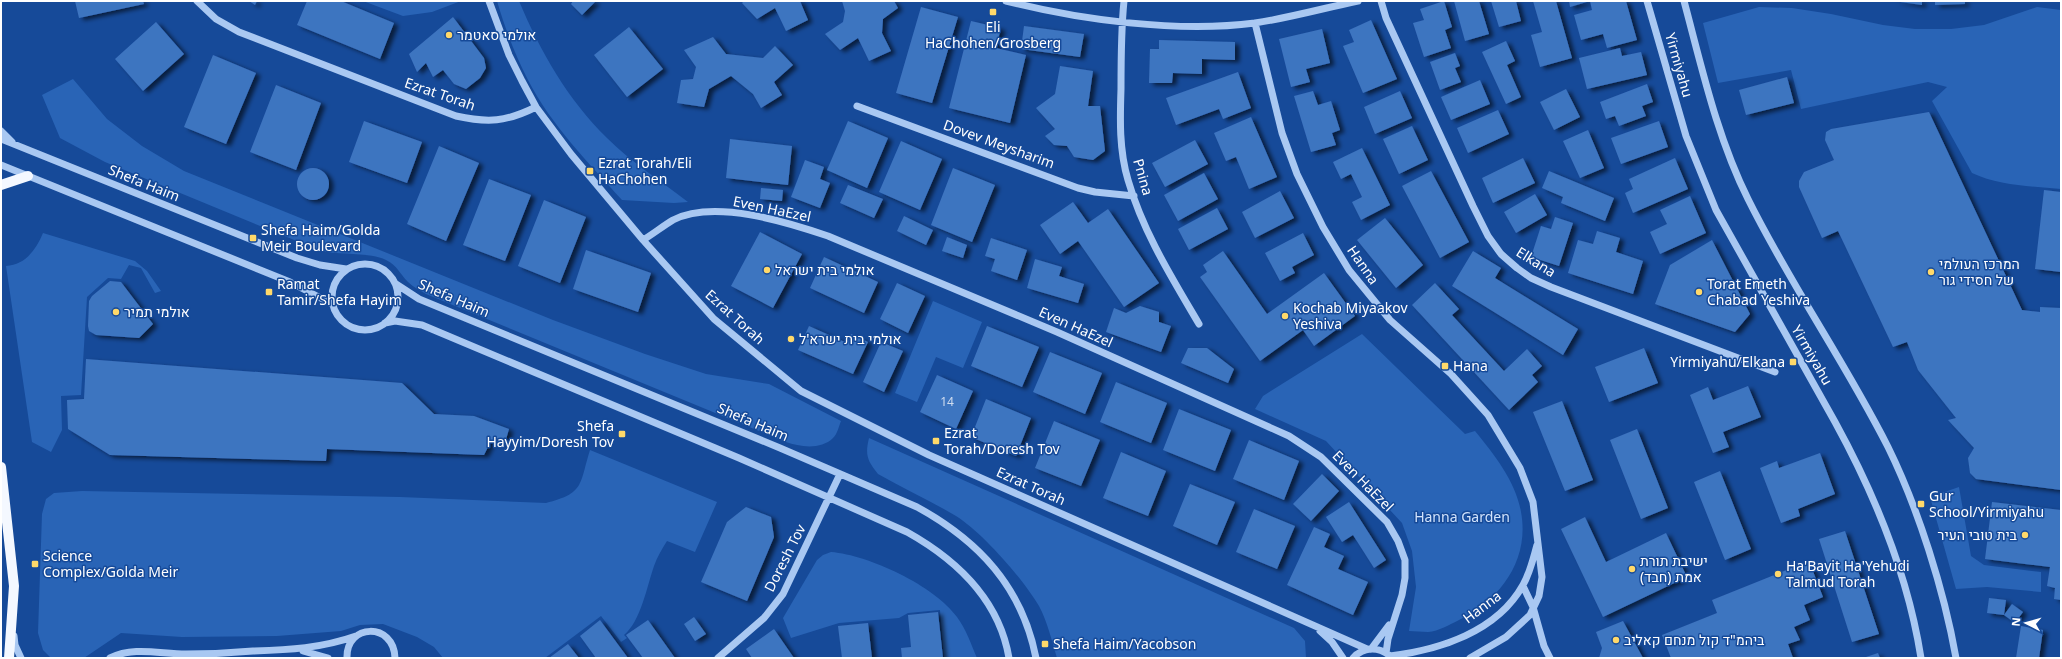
<svg xmlns="http://www.w3.org/2000/svg" width="2062" height="659" font-family="'Noto Sans',Heebo,sans-serif">
  <style>
    .green { fill: #2964b6 }
    .building { fill: #3e74c0; filter: url(#shadow) }
    .lines { fill: none; stroke-linecap: round; stroke-linejoin: round }
    .minor { stroke: #a9c8f2; stroke-width: 7 }
    .major { stroke: #f4f8ff; stroke-width: 10 }
    .poi-dot { fill: #ffd96a; stroke: #164a99; stroke-width: 1.5 }
    .labels { text-anchor: middle; stroke-width: 3; stroke-linejoin: round; paint-order: stroke }
    .number-label { font-size: 12px; fill: #cfdcef }
    .poi-label { font-size: 14px; fill: #fff; stroke: #164a99; text-anchor: start }
    .street-label { font-size: 14px; fill: #fff; stroke: #164a99 }
    .park-label { font-size: 14px; fill: #d1e3fc; stroke: #164a99 }
  </style>
  <defs>
    <filter id="shadow"><feDropShadow dx="4.5" dy="2.5" stdDeviation="2" flood-color="#0009"/></filter>
  </defs>
  <rect width="100%" height="100%" fill="#164a99"/>
  <path class="green" d="M363,1H461L432,12L403,16Z
    M497,1H519C540,51 568,100 607,138C631,162 661,181 688,202L674,203L622,200C588,162 551,125 528,80C515,55 505,28 497,1Z
    M1759,7L1792,8L1831,14L1883,25L1915,29H1951L1984,25L2037,7L2061,10V189C2032,186 1999,186 1972,173L1932,101L1947,87L1928,82L1801,109L1791,70L1718,83L1703,23Z
    M73,79L107,119L142,146L184,171L553,320L645,354L706,374L769,384L841,421C839,426 837,435 833,438C821,450 800,447 786,442L426,294C420,290 413,287 408,282C399,273 398,266 386,260C370,252 340,255 321,251L105,162L60,138L42,95Z
    M43,233L135,261L147,271L161,291L155,293L141,268L129,265L121,279L108,278L87,297L81,395L61,396L62,430L51,452L32,442L6,266C25,265 36,250 43,233Z
    M933,301L982,322L963,368L936,357L917,402L895,393Z
    M1362,334L1465,434L1475,431C1494,454 1516,482 1521,512C1530,560 1500,600 1459,620C1449,625 1439,631 1428,632C1422,632 1415,631 1409,631L1416,587L1412,551L1402,523L1326,441L1255,409L1263,396Z
    M869,438L1294,628L1305,641L1306,658H1057C1052,641 1047,621 1039,606C1023,579 983,533 956,516C931,501 904,489 878,474C867,460 865,455 869,438Z
    M590,450L717,502L695,552L667,541C662,549 657,557 654,566C647,586 641,621 624,635L627,638L621,642L601,616L545,658H443L434,647L417,637L383,624L360,625L341,631L277,636L182,637L121,633L84,658H51L43,650L38,633L42,514L46,499L54,493L82,491L400,497L546,503C585,493 579,485 590,450Z
    M1959,487L1971,556L1984,565L2041,572V592L1987,587L1956,589L1930,497Z
    M831,552C869,555 935,586 957,617C966,629 971,644 977,658H944L940,610L908,613L899,618L839,623L791,638L783,618L817,560L823,555Z"/>
  <path class="building" d="M75,1H143L144,4L79,18Z
    M249,1H257L255,5Z
    M307,1H341L394,23L380,59L297,25Z
    M573,1H596L582,15L571,4Z
    M744,1H800L808,20L786,31L775,8L757,19L742,3Z
    M842,1H894L898,8L883,19L882,33L891,51L869,61L858,38L840,50L825,34L843,22L845,11Z
    M1444,1L1452,27L1445,30L1451,48L1424,57L1413,23L1424,20L1420,9Z
    M1454,1H1479L1489,34L1465,41Z
    M1491,1H1516L1521,21L1499,27Z
    M1533,1H1556L1572,58L1540,67L1531,35L1542,32Z
    M1569,1H1590L1570,7Z
    M1590,1H1626L1637,40L1607,48L1603,34L1581,40L1574,15L1592,10Z
    M1893,1H1922V5Z
    M1935,1H1965V4L1935,5Z
    M921,7L958,17L932,103L896,93Z
    M453,17L484,58L486,68L480,78L466,89L454,84L443,70L433,77L426,63L417,72L409,54Z
    M1371,20L1397,79L1363,93L1343,46L1354,42L1349,30Z
    M971,21L1001,28L996,48L1026,55L1010,123L949,108Z
    M156,22L184,54L143,91L115,59Z
    M1024,26L1084,34L1080,57L1021,49Z
    M629,27L663,69L627,97L594,55Z
    M1322,29L1330,63L1306,69L1310,82L1291,87L1279,39Z
    M713,37L726,54L763,58L775,46L793,65L774,82L782,95L761,108L753,94L731,76L709,89L704,107L677,103L681,80L693,79L696,67L684,50Z
    M1159,40L1235,42V60L1202,59V74L1173,73L1172,83H1149L1150,49H1159Z
    M1506,41L1515,61L1507,65L1521,97L1506,104L1482,52Z
    M1620,48L1622,56L1641,52L1647,75L1587,89L1579,58Z
    M1455,53L1460,66L1455,68L1461,82L1440,90L1430,62Z
    M213,55L256,73L226,144L184,127Z
    M1060,66L1093,71L1088,106H1100L1105,151L1093,160L1074,157L1067,146L1054,145L1045,136L1055,129L1036,108L1055,94Z
    M1238,72L1251,108L1223,119L1219,109L1176,125L1166,98Z
    M1787,77L1794,103L1746,115L1739,90Z
    M1480,80L1490,104L1451,120L1441,97Z
    M1647,84L1653,102L1642,106L1646,116L1619,126L1615,116L1606,119L1600,102Z
    M276,85L321,103L296,170L250,152Z
    M1566,89L1580,117L1554,130L1540,102Z
    M1313,91L1318,105L1331,101L1340,130L1332,133L1336,145L1311,152L1294,96Z
    M1400,91L1412,118L1375,134L1364,107Z
    M1498,110L1509,134L1468,153L1457,128Z
    M1929,112L2022,310L2040,312V307L2061,308V490L1976,479L1970,473L1968,458L1974,448L1948,420L1956,418L1918,370L1907,342L1893,347L1838,231L1822,238L1799,187V181L1804,172L1834,160L1825,140L1826,132L1831,129Z
    M1251,117L1277,177L1249,189L1236,157L1226,161L1214,133Z
    M364,121L422,142L407,183L349,162Z
    M848,121L888,138L867,188L827,170Z
    M1659,121L1668,147L1621,164L1611,138Z
    M1412,126L1428,160L1399,174L1383,139Z
    M1588,130L1604,168L1580,178L1563,141Z
    M730,139L792,146L788,185L726,178Z
    M1195,140L1208,164L1165,187L1152,163Z
    M901,141L942,159L920,210L879,192Z
    M439,146L479,163L446,241L407,224Z
    M1362,148L1390,205L1361,220L1352,202L1362,197L1351,174L1341,179L1333,162Z
    M1523,158L1535,183L1493,203L1482,178Z
    M1675,158L1688,189L1633,213L1625,193L1633,189L1629,179Z
    M805,160L824,167L820,179L830,183L820,208L791,197Z
    M297 184a16 16 0 1 1 32 0a16 16 0 1 1-32 0Z
    M953,168L995,185L972,242L931,225Z
    M1431,171L1469,242L1440,258L1402,186Z
    M1549,171L1614,198L1605,221L1561,203L1563,197L1542,188Z
    M1204,173L1218,199L1178,221L1164,195Z
    M489,179L531,195L505,261L463,245Z
    M848,185L883,199L874,218L840,203Z
    M761,188L783,190L782,201L760,199Z
    M2044,190L2061,192V272L2035,269Z
    M1280,191L1294,218L1255,238L1242,212Z
    M1535,194L1547,215L1516,233L1504,212Z
    M1690,196L1706,233L1660,254L1650,232L1667,224L1660,210Z
    M544,200L586,217L560,283L518,266Z
    M1073,202L1088,223L1108,209L1159,283L1124,307L1078,241L1060,254L1040,225Z
    M1217,208L1228,229L1189,250L1178,229Z
    M904,216L933,230L926,245L897,231Z
    M1555,217L1573,223L1559,266L1531,257L1541,226L1551,229Z
    M1385,218L1423,265L1396,288L1357,240Z
    M1597,231L1620,238L1616,252L1643,261L1633,294L1568,273L1578,240L1593,244Z
    M760,232L802,254L773,308L731,286Z
    M1303,233L1314,255L1292,267L1295,273L1280,281L1265,253Z
    M947,237L967,245L963,258L942,251Z
    M991,238L1027,250L1017,280L991,271L995,259L985,256Z
    M1712,240L1750,314L1735,332L1655,304L1670,265Z
    M586,250L651,273L638,312L573,289Z
    M1223,251L1267,314L1324,273L1355,316L1314,346L1303,330L1260,361L1200,277L1207,272L1203,265Z
    M1473,251L1501,268L1495,278L1578,329L1563,355L1452,286Z
    M824,257L878,282L864,313L810,288Z
    M1035,259L1062,267L1059,276L1084,284L1078,303L1027,288Z
    M110,281L121,282L153,324L139,338L96,335L89,331L88,326L89,301L92,296Z
    M897,283L925,296L908,333L880,319Z
    M1435,283L1459,309L1452,315L1504,371L1527,349L1542,366L1532,375L1538,382L1509,410L1412,305Z
    M1140,306L1159,312V322L1171,326L1161,352L1106,332L1114,308L1126,313Z
    M809,326L847,343L851,334L868,342L853,374L798,350Z
    M987,326L1039,347L1022,387L971,366Z
    M881,342L903,351L884,392L863,382Z
    M1188,348H1207L1234,369L1228,383L1181,363Z
    M1644,348L1658,383L1609,402L1595,367Z
    M1050,352L1102,373L1085,414L1033,392Z
    M86,359L402,383L434,414L474,416L509,429L505,443H490L484,455L327,449L326,461L110,455L68,429L67,400L84,399Z
    M937,375L973,391L956,429L920,412Z
    M1116,382L1167,403L1151,443L1100,422Z
    M1748,386L1761,417L1723,432L1729,447L1713,453L1690,395L1708,387L1713,400Z
    M986,399L1031,418L1016,456L971,437Z
    M1562,401L1593,480L1565,491L1533,412Z
    M1179,409L1231,430L1215,471L1163,450Z
    M1054,421L1100,440L1081,486L1035,468Z
    M1637,429L1668,508L1641,519L1610,440Z
    M1249,440L1299,461L1284,500L1233,479Z
    M1121,452L1166,471L1148,516L1103,498Z
    M1820,453L1835,494L1798,509L1800,516L1781,523L1760,468L1777,461L1779,468Z
    M1720,471L1751,549L1725,560L1694,482Z
    M1322,474L1339,491L1311,521L1293,504Z
    M1190,484L1235,502L1217,545L1173,526Z
    M1349,502L1386,560L1374,568L1353,535L1342,542L1326,517Z
    M1992,502L2061,510V600L2054,599L2055,588L2047,586L2050,567L1985,559Z
    M746,507L771,517L774,537L747,601L701,582L727,522Z
    M1254,509L1295,526L1277,569L1236,552Z
    M1585,517L1606,562L1666,533L1687,577L1603,617L1561,529Z
    M1314,527L1330,534L1324,547L1344,556L1338,569L1368,582L1353,615L1287,585Z
    M1845,531L1879,634L1852,642L1819,539Z
    M1809,561L1823,597L1804,605L1810,620L1794,627L1800,640L1788,644L1793,658H1671L1662,635L1717,613L1712,600Z
    M1989,598L2006,600L2004,615L1987,613Z
    M2012,604L2023,612L2015,623L2004,615Z
    M938,612L943,658H902L901,648L911,647L908,615Z
    M694,617L706,634L695,641L684,624Z
    M600,620L628,658H596L580,636Z
    M648,620L675,658H643L626,635Z
    M1623,621L1643,658H1599L1602,648L1596,632Z
    M868,623L872,658H842L838,626Z
    M2021,626L2043,630L2039,658H2016Z
    M774,629L794,658H752L746,649Z
    M568,644L579,658H549Z
    M1878,653L1880,658H1863Z"/>
  <g class="lines">
    <path class="minor" d="M197,1L216,19L239,32L456,116C488,123 506,122 536,107
      M489,1L509,55L522,81L536,107L571,154L643,240L714,319L801,391L929,455L1367,649
      M1006,1C1080,20 1178,33 1255,23C1289,18 1324,8 1358,1
      M1124,1C1121,30 1121,60 1121,89C1120,119 1119,150 1128,180C1143,232 1172,278 1199,324
      M1381,1L1386,18L1473,206L1488,236L1501,254L1517,268L1531,278L1551,287L1775,372
      M1647,1L1686,136L1716,210L1835,422C1875,495 1908,575 1921,658
      M1684,1C1702,68 1717,137 1748,199C1790,284 1845,362 1888,447C1918,508 1944,590 1956,658
      M1255,23L1282,133L1297,174L1323,227L1349,270L1390,320L1451,374L1488,415L1520,468L1533,502L1542,577L1539,596L1530,615L1506,637L1470,658
      M857,106L1078,188L1095,192L1134,196
      M1,131L12,142
      M1,139L297,258L320,265L346,269
      M1,165L290,282L332,304
      M643,240C653,234 663,226 673,220C714,199 787,222 828,236L1057,332L1289,436L1321,457L1387,522L1398,541L1405,560V578L1402,595L1388,639L1386,653
      M332 297a33 33 0 1 1 66 0a33 33 0 1 1-66 0Z
      M396,284L419,299L780,448L917,507C979,541 1022,587 1036,658
      M385,323L395,321L422,325L739,458L907,532C957,560 999,599 1009,658
      M1523,586L1533,607L1544,646L1550,658
      M1320,631L1332,642L1343,658
      M14,636L15,645L21,658
      M1371,649L1389,625
      M303,651L328,658
      M1390,656C1439,650 1497,632 1523,585C1530,573 1533,559 1537,545
      M110,658C134,646 160,654 186,654C208,654 231,653 253,651C289,650 322,648 356,636
      M347,658C346,623 394,622 395,658
      M718,658L764,618L783,594L840,474
      M1353,658C1363,647 1377,646 1389,655"/>
    <path class="major" d="M1,185L28,176
      M1,467L14,586L9,658"/>
  </g>
  <g class="poi-dot">
    <rect x="989" y="8" width="8" height="8" rx="2"/>
    <circle cx="449" cy="35" r="4"/>
    <rect x="586" y="167" width="8" height="8" rx="2"/>
    <rect x="249" y="234" width="8" height="8" rx="2"/>
    <circle cx="767" cy="270" r="4"/>
    <circle cx="1931" cy="272" r="4"/>
    <rect x="265" y="288" width="8" height="8" rx="2"/>
    <circle cx="1699" cy="292" r="4"/>
    <circle cx="116" cy="312" r="4"/>
    <circle cx="1285" cy="316" r="4"/>
    <circle cx="791" cy="339" r="4"/>
    <rect x="1789" y="358" width="8" height="8" rx="2"/>
    <rect x="1441" y="362" width="8" height="8" rx="2"/>
    <rect x="618" y="430" width="8" height="8" rx="2"/>
    <rect x="932" y="437" width="8" height="8" rx="2"/>
    <rect x="1917" y="500" width="8" height="8" rx="2"/>
    <circle cx="2025" cy="535" r="4"/>
    <rect x="31" y="560" width="8" height="8" rx="2"/>
    <circle cx="1632" cy="569" r="4"/>
    <circle cx="1778" cy="574" r="4"/>
    <circle cx="1616" cy="640" r="4"/>
    <rect x="1041" y="640" width="8" height="8" rx="2"/>
  </g>
  <g class="labels">
    <g class="number-label">
      <text x="947" y="406">14</text>
    </g>
    <g class="poi-label">
      <text x="993" y="32" text-anchor="middle">Eli<tspan x="993" dy="16">HaChohen/Grosberg</tspan></text>
      <text x="457" y="40">אולמי סאטמר</text>
      <text x="598" y="168">Ezrat Torah/Eli<tspan x="598" dy="16">HaChohen</tspan></text>
      <text x="261" y="235">Shefa Haim/Golda<tspan x="261" dy="16">Meir Boulevard</tspan></text>
      <text x="1939" y="269">המרכז העולמי<tspan x="1939" dy="16">של חסידי גור</tspan></text>
      <text x="775" y="275">אולמי בית ישראל</text>
      <text x="277" y="289">Ramat<tspan x="277" dy="16">Tamir/Shefa Hayim</tspan></text>
      <text x="1707" y="289">Torat Emeth<tspan x="1707" dy="16">Chabad Yeshiva</tspan></text>
      <text x="1293" y="313">Kochab Miyaakov<tspan x="1293" dy="16">Yeshiva</tspan></text>
      <text x="124" y="317">אולמי תמיר</text>
      <text x="799" y="344">אולמי בית ישרא'ל</text>
      <text x="1785" y="367" text-anchor="end">Yirmiyahu/Elkana</text>
      <text x="1453" y="371">Hana</text>
      <text x="614" y="431" text-anchor="end">Shefa<tspan x="614" dy="16">Hayyim/Doresh Tov</tspan></text>
      <text x="944" y="438">Ezrat<tspan x="944" dy="16">Torah/Doresh Tov</tspan></text>
      <text x="1929" y="501">Gur<tspan x="1929" dy="16">School/Yirmiyahu</tspan></text>
      <text x="2017" y="540" text-anchor="end">בית טובי העיר</text>
      <text x="43" y="561">Science<tspan x="43" dy="16">Complex/Golda Meir</tspan></text>
      <text x="1640" y="566">ישיבת תורת<tspan x="1640" dy="16">אמת (חבד)</tspan></text>
      <text x="1786" y="571">Ha'Bayit Ha'Yehudi<tspan x="1786" dy="16">Talmud Torah</tspan></text>
      <text x="1624" y="645">ביהמ"ד קול מנחם קאליב</text>
      <text x="1053" y="649">Shefa Haim/Yacobson</text>
    </g>
    <g class="street-label">
      <text transform="translate(1679 65) rotate(74)" y="5">Yirmiyahu</text>
      <text transform="translate(440 94) rotate(19)" y="5">Ezrat Torah</text>
      <text transform="translate(999 144) rotate(20)" y="5">Dovev Meysharim</text>
      <text transform="translate(1143 177) rotate(74)" y="5">Pnina</text>
      <text transform="translate(144 183) rotate(22)" y="5">Shefa Haim</text>
      <text transform="translate(772 209) rotate(12)" y="5">Even HaEzel</text>
      <text transform="translate(1536 262) rotate(32)" y="5">Elkana</text>
      <text transform="translate(1363 265) rotate(55)" y="5">Hanna</text>
      <text transform="translate(454 298) rotate(23)" y="5">Shefa Haim</text>
      <text transform="translate(735 317) rotate(42)" y="5">Ezrat Torah</text>
      <text transform="translate(1076 327) rotate(24)" y="5">Even HaEzel</text>
      <text transform="translate(1812 355) rotate(60)" y="5">Yirmiyahu</text>
      <text transform="translate(753 422) rotate(23)" y="5">Shefa Haim</text>
      <text transform="translate(1363 481) rotate(45)" y="5">Even HaEzel</text>
      <text transform="translate(1031 486) rotate(24)" y="5">Ezrat Torah</text>
      <text transform="translate(785 558) rotate(-63)" y="5">Doresh Tov</text>
      <text transform="translate(1482 607) rotate(-37)" y="5">Hanna</text>
    </g>
    <g class="park-label">
      <text x="1462" y="522">Hanna Garden</text>
    </g>
  </g>
  <rect width="2062" height="659" fill="none" stroke="#ffffff" stroke-width="4"/>
  <g transform="translate(2026 623) rotate(276)" stroke="#164a99" stroke-width="3" paint-order="stroke">
  <path d="M0-3L7 15L0 10L-7 15Z" fill="#ffffff"/>
  <text y="-6" font-size="11" font-weight="bold" text-anchor="middle" fill="#ffffff">N</text>
  </g>
</svg>
